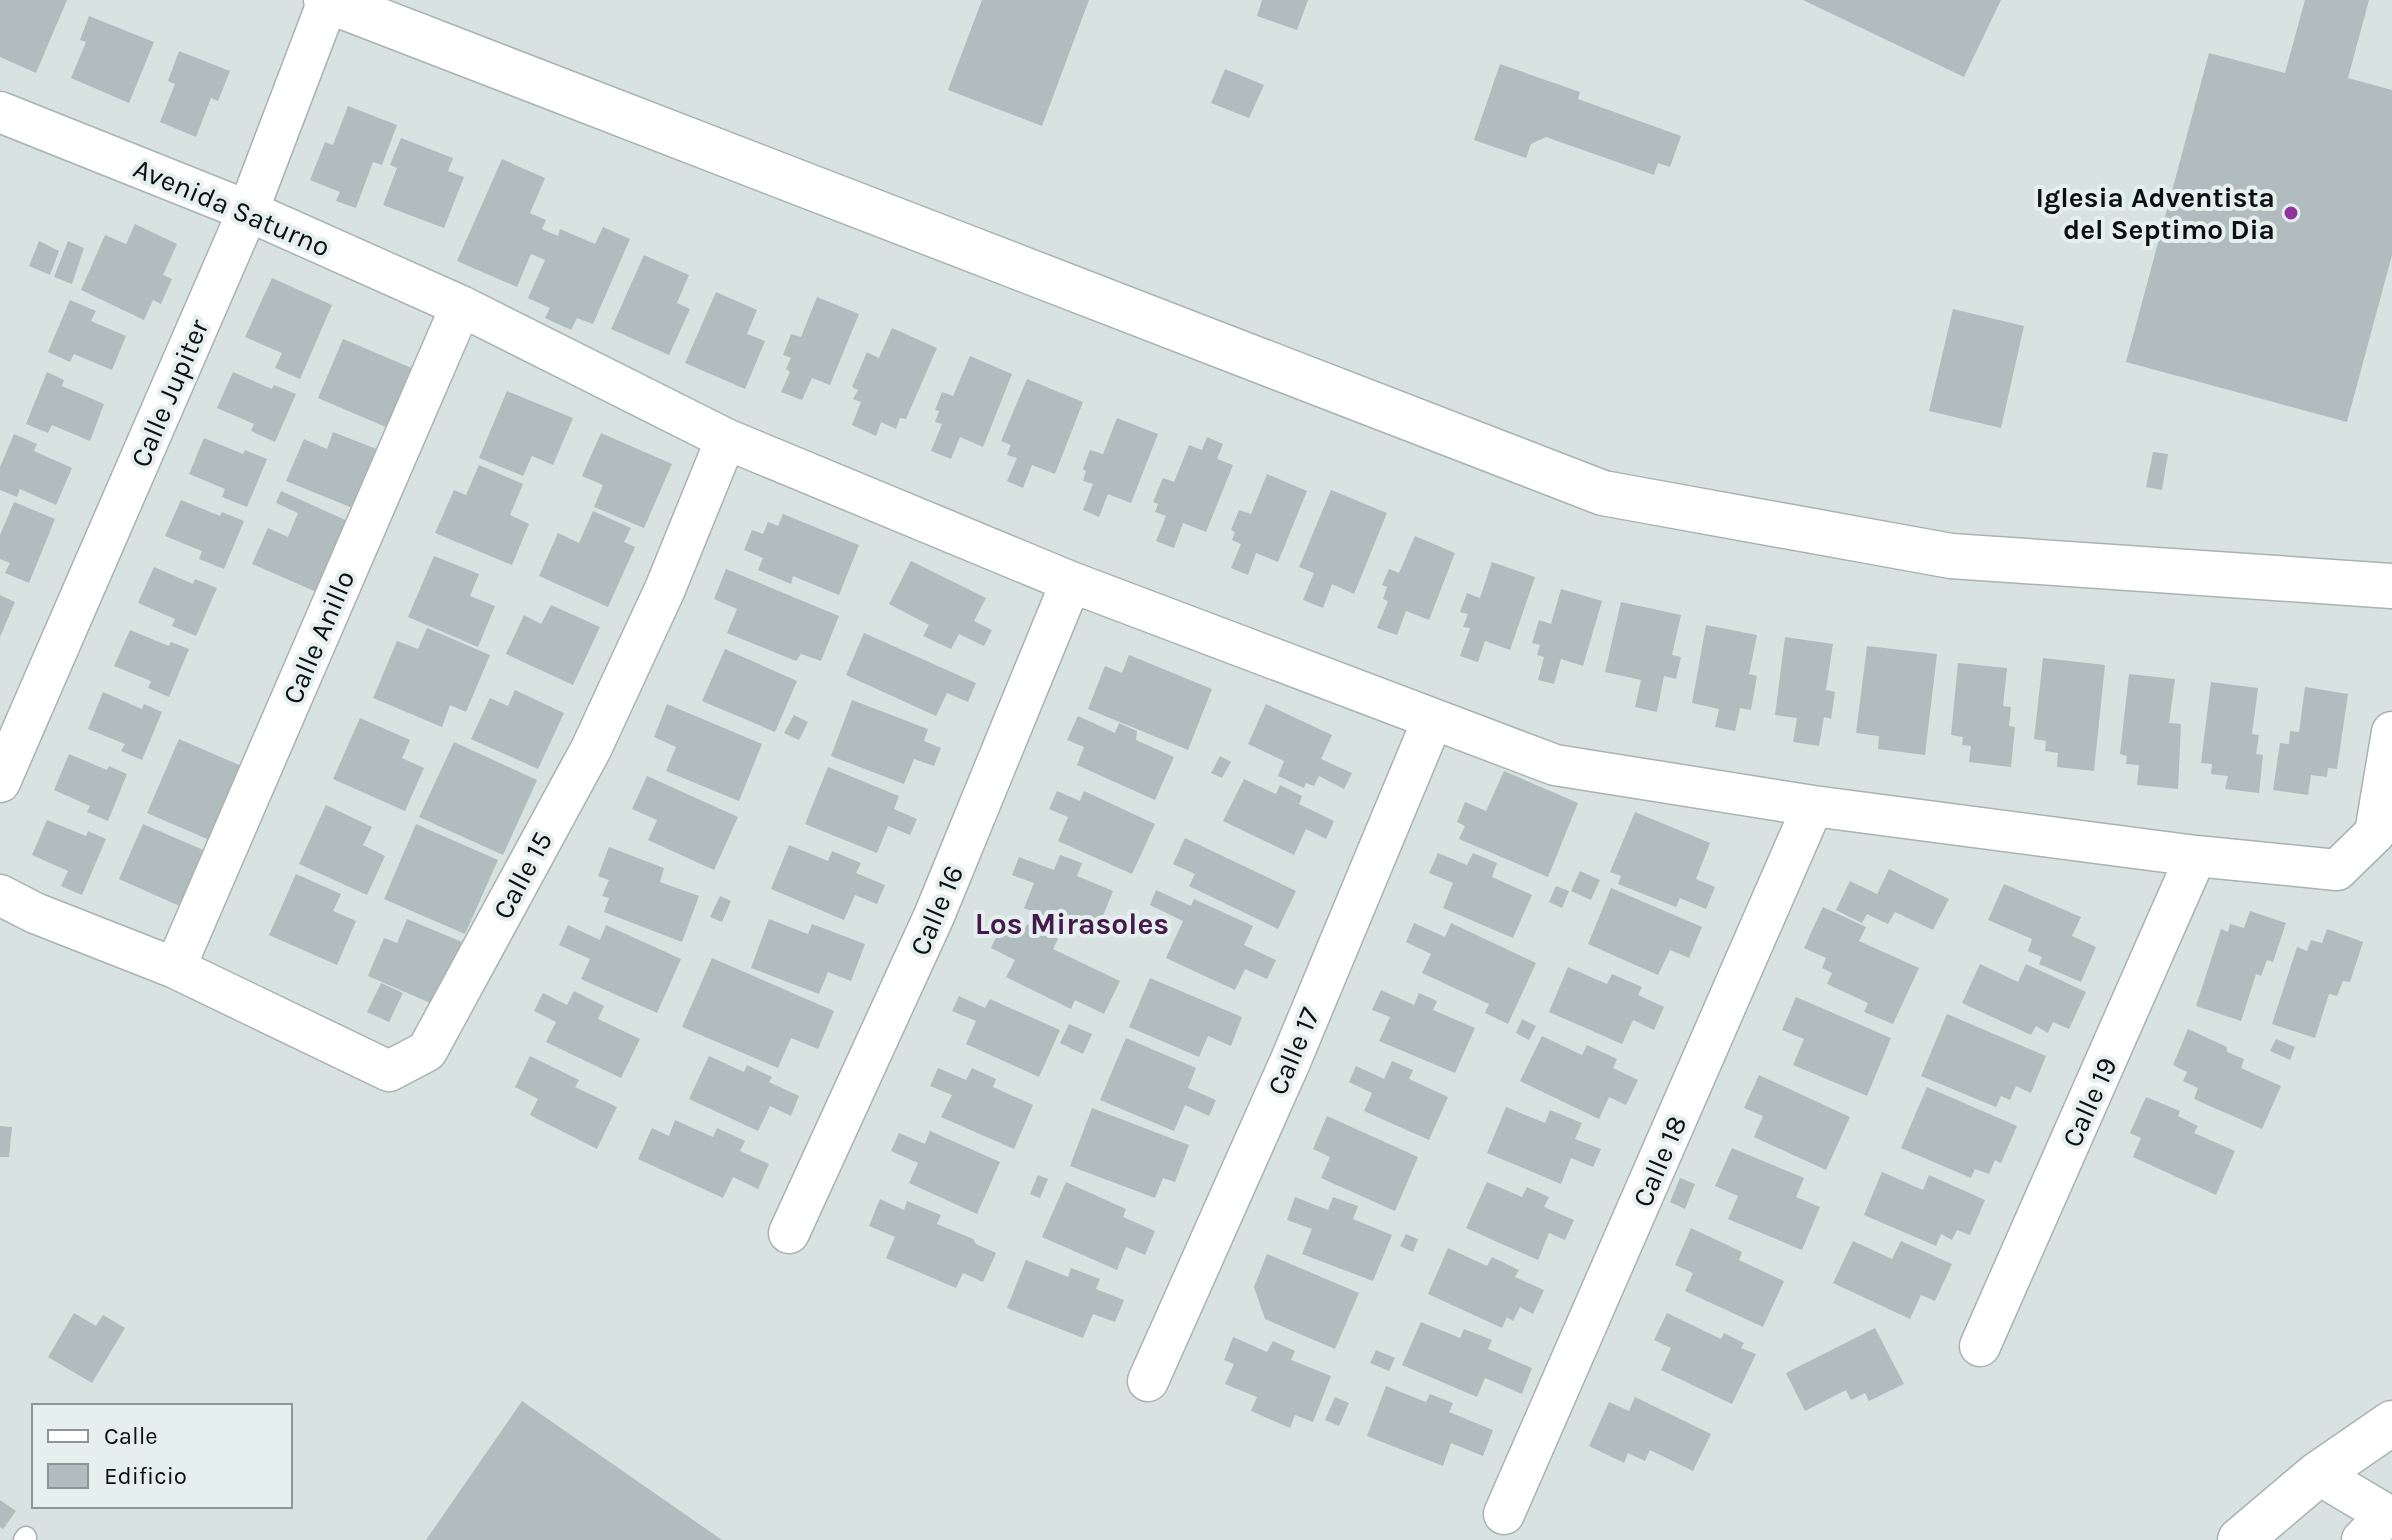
<svg xmlns="http://www.w3.org/2000/svg" width="2392" height="1540" font-family="Karla,sans-serif">
  <style>
    .building { fill: #b1bcbe }
    .lines { fill: none; stroke-linecap: round; stroke-linejoin: round }
    .lane-casing { stroke: #a8b3b2; stroke-width: 23 }
    .street-casing { stroke: #a8b3b2; stroke-width: 43 }
    .secondary-casing { stroke: #a8b3b2; stroke-width: 47 }
    .lane { stroke: #fff; stroke-width: 20 }
    .street { stroke: #fff; stroke-width: 40 }
    .secondary { stroke: #fff; stroke-width: 44 }
    .poi-dot { fill: #91339d; stroke: #e4efee; stroke-width: 3 }
    .labels { text-anchor: middle; stroke-width: 8; stroke-linejoin: round; paint-order: stroke }
    .poi-label { font-size: 28px; font-weight: bold; fill: #0c1010; stroke: #e4efee; text-anchor: end }
    .street-label { font-size: 28px; fill: #0c1010; stroke: #e4efee }
    .neighbourhood-label { font-size: 30px; font-weight: bold; fill: #46194c; stroke: #e4efee }
  </style>
  <rect width="100%" height="100%" fill="#d7e2e1"/>
  <path class="building" d="M0,0H67L36,73L0,57Z
    M982,0H1089L1042,126L948,90Z
    M1262,0H1308L1297,30L1257,16Z
    M1803,0H2001L1964,77Z
    M2305,0H2369L2348,78L2392,90V255L2347,422L2126,362L2209,53L2285,73Z
    M89,16L154,42L129,103L71,78L86,42L80,40Z
    M179,51L230,71L218,101L211,98L196,137L160,122L175,84L168,81Z
    M1500,64L1580,92L1578,99L1681,136L1670,167L1658,163L1654,175L1546,137L1531,144L1526,158L1474,140Z
    M1225,69L1264,85L1249,118L1211,103Z
    M348,106L397,125L382,165L373,162L356,208L336,201L340,192L310,180L325,142L333,145Z
    M401,138L453,158L448,171L464,177L444,228L383,205L397,168L390,165Z
    M502,159L545,178L530,213L546,220L542,229L558,236L560,229L595,244L603,227L630,239L593,324L577,318L571,330L545,318L550,308L528,298L545,260L531,254L517,287L457,261Z
    M135,224L177,244L163,275L172,279L161,304L153,300L144,320L81,290L105,235L126,244Z
    M39,241L59,251L50,275L29,266Z
    M68,241L84,248L72,284L54,277Z
    M644,255L689,275L677,303L690,309L669,355L611,329Z
    M272,278L332,305L300,379L275,368L282,353L245,337Z
    M716,292L757,310L747,334L765,341L745,389L685,363Z
    M817,297L859,314L830,385L812,378L802,400L781,392L790,372L786,369L791,358L783,355L791,334L801,337Z
    M70,300L96,311L91,321L126,336L112,370L74,354L70,362L48,352Z
    M1953,309L2024,326L2001,428L1929,411Z
    M892,328L937,348L906,419L900,418L896,429L881,422L876,436L852,425L861,402L853,399L858,390L852,387L867,352L879,358Z
    M343,339L414,369L388,428L318,398Z
    M970,356L1012,374L983,447L960,437L951,459L931,451L942,424L935,422L939,411L935,410L942,392L953,396Z
    M47,372L64,380L62,386L104,404L90,441L52,425L48,433L26,424Z
    M233,372L272,389L274,385L296,394L275,442L251,431L254,424L217,408Z
    M1027,379L1083,402L1055,474L1032,465L1023,488L1007,481L1017,458L1007,455L1011,445L1001,441Z
    M507,391L573,418L553,465L532,456L523,476L479,458Z
    M1117,418L1158,434L1131,503L1108,494L1099,517L1083,510L1093,484L1083,481L1086,471L1083,469L1090,450L1103,454Z
    M333,432L379,450L355,509L286,481L304,439L327,449Z
    M601,433L672,464L644,528L594,507L603,485L582,476Z
    M14,434L37,444L34,451L72,468L56,505L20,489L17,497L0,490V467Z
    M1207,437L1223,444L1217,459L1233,465L1206,532L1183,523L1174,548L1156,541L1166,516L1155,512L1158,504L1153,502L1163,478L1174,482L1189,445L1202,450Z
    M204,438L243,454L245,450L267,459L247,507L222,497L225,489L189,474Z
    M2153,452L2168,454L2162,490L2146,487Z
    M479,465L523,484L510,515L529,524L512,565L435,533L454,490L466,495Z
    M1267,474L1307,491L1278,562L1256,553L1248,575L1231,568L1241,544L1232,540L1235,532L1231,530L1239,510L1251,514Z
    M1331,490L1387,513L1354,594L1332,584L1323,608L1303,600L1314,573L1299,567Z
    M281,491L352,523L321,594L252,564L268,528L288,537L298,513L276,503Z
    M181,500L220,516L222,512L244,521L224,569L199,559L202,551L165,536Z
    M14,502L55,519L29,583L5,573L10,563L0,559V535Z
    M593,511L631,528L624,542L635,547L608,607L539,576L558,533L579,543Z
    M783,514L859,545L839,595L793,576L791,584L758,570L763,558L744,550L752,530L763,534L768,522L778,526Z
    M1415,536L1455,553L1429,620L1406,611L1397,635L1377,628L1388,601L1383,599L1387,587L1382,585L1389,569L1399,573Z
    M434,556L479,574L470,596L495,606L478,647L408,617Z
    M911,561L986,598L974,621L992,630L984,646L959,634L951,649L923,636L929,625L889,604Z
    M1492,562L1535,577L1510,650L1485,641L1478,662L1460,656L1470,628L1463,627L1468,614L1460,612L1467,593L1480,598Z
    M154,567L193,584L195,579L217,588L196,636L172,626L175,619L138,603Z
    M726,569L839,616L821,661L801,654L796,661L727,633L737,609L714,599Z
    M1561,589L1602,601L1583,666L1561,659L1554,684L1538,680L1544,657L1537,655L1540,645L1532,643L1539,620L1551,624Z
    M0,595L15,602L0,637Z
    M1621,602L1681,615L1672,655L1681,657L1676,679L1664,676L1657,712L1635,707L1641,680L1605,672Z
    M551,605L600,627L573,685L506,654L524,615L541,624Z
    M1706,625L1757,635L1749,674L1757,676L1751,710L1740,708L1735,731L1715,727L1719,709L1692,703Z
    M427,628L490,655L466,712L450,705L442,727L373,698L397,641L418,649Z
    M130,630L169,646L171,642L189,649L169,697L148,688L151,681L114,666Z
    M864,633L976,683L968,702L947,693L936,716L846,675Z
    M1785,637L1833,644L1826,690L1835,692L1831,719L1824,717L1819,746L1793,742L1797,718L1775,715Z
    M1867,646L1937,654L1925,755L1878,749L1879,736L1856,733Z
    M725,649L797,681L775,732L702,701Z
    M1129,655L1212,689L1188,750L1088,709L1105,666L1122,673Z
    M2043,658L2105,665L2094,771L2057,767L2058,753L2045,751L2046,741L2034,739Z
    M1958,663L2007,668L2003,706L2011,707L2009,726L2015,727L2011,767L1969,762L1971,746L1962,745L1963,737L1951,735Z
    M2129,674L2175,679L2169,723L2181,724L2178,789L2137,785L2139,765L2126,764L2127,756L2120,754Z
    M2211,682L2258,688L2252,734L2259,735L2256,754L2263,755L2259,793L2225,789L2228,776L2211,774L2212,764L2201,763Z
    M2305,687L2348,694L2337,769L2328,768L2327,777L2311,775L2308,795L2273,790L2280,743L2289,744L2290,731L2299,732Z
    M515,690L564,713L538,769L471,739L490,698L508,706Z
    M103,692L142,709L144,704L162,712L142,760L121,751L125,744L88,729Z
    M852,700L928,729L924,741L941,748L934,766L914,759L904,784L831,756Z
    M667,704L762,744L739,801L666,771L676,747L654,737Z
    M1266,704L1332,735L1321,759L1352,773L1344,789L1319,776L1314,786L1306,783L1304,788L1278,776L1284,761L1248,744Z
    M794,715L808,722L799,740L784,733Z
    M1078,716L1115,733L1119,723L1137,731L1136,740L1174,757L1155,800L1077,765L1084,747L1067,740Z
    M360,718L410,740L402,758L424,768L405,811L333,779Z
    M179,739L246,768L214,842L147,813Z
    M454,742L537,780L503,855L419,817Z
    M69,754L107,770L109,766L127,774L108,821L87,812L90,806L54,790Z
    M1220,756L1231,762L1222,778L1211,773Z
    M828,767L899,796L894,809L917,819L910,835L888,826L877,853L805,824Z
    M1504,771L1578,803L1548,877L1459,839L1465,826L1457,822L1465,802L1486,811Z
    M647,776L738,817L714,870L648,840L657,820L632,809Z
    M1244,779L1276,794L1280,785L1302,796L1299,804L1334,821L1326,839L1306,829L1294,855L1223,821Z
    M1057,791L1080,801L1084,791L1155,824L1132,874L1058,841L1068,817L1049,809Z
    M326,805L372,827L363,845L385,856L367,895L299,864Z
    M1635,812L1710,843L1696,879L1715,887L1706,909L1680,898L1676,907L1618,884L1621,876L1610,872Z
    M47,820L86,836L88,831L106,839L82,895L61,886L68,871L32,855Z
    M143,824L208,852L184,908L119,879Z
    M416,824L498,860L465,934L384,899Z
    M1185,838L1296,891L1278,929L1189,886L1195,874L1173,864Z
    M789,845L828,861L832,851L861,863L856,873L885,885L877,904L855,895L844,920L771,889Z
    M609,847L664,868L660,882L699,896L682,942L604,912L609,898L602,896L609,880L598,876Z
    M1438,853L1467,865L1473,853L1497,863L1492,877L1532,895L1513,938L1443,908L1453,883L1429,873Z
    M1060,855L1082,863L1077,876L1113,891L1095,936L1024,908L1034,883L1012,875L1019,857L1054,870Z
    M1889,869L1949,899L1933,930L1895,912L1888,924L1867,914L1862,923L1836,910L1850,881L1877,894Z
    M1580,871L1600,880L1591,900L1571,891Z
    M296,874L341,894L333,911L356,921L337,965L269,935Z
    M2004,884L2081,917L2072,936L2096,947L2081,982L2039,964L2042,957L2028,951L2032,939L1988,920Z
    M1556,886L1569,891L1562,908L1549,902Z
    M1611,888L1702,927L1689,958L1670,950L1658,975L1588,944Z
    M1156,890L1191,906L1194,899L1253,926L1244,945L1276,960L1267,979L1245,969L1235,990L1166,958L1183,921L1150,905Z
    M720,896L731,901L722,922L710,917Z
    M1823,907L1866,927L1859,941L1919,968L1893,1024L1864,1012L1868,1003L1827,984L1832,973L1822,968L1826,958L1804,948Z
    M2250,911L2286,923L2273,962L2267,960L2261,976L2256,974L2241,1021L2196,1006L2221,929L2228,932L2230,924L2244,928Z
    M407,919L462,942L435,1005L368,976L384,938L397,943Z
    M769,919L808,934L812,924L865,944L851,981L828,972L819,994L751,968Z
    M1414,923L1445,937L1451,923L1536,963L1508,1024L1485,1013L1489,1004L1422,973L1431,954L1406,942Z
    M1027,924L1058,939L1053,949L1120,981L1104,1014L1075,1000L1071,1009L1006,977L1015,960L991,948L1001,927L1021,937Z
    M568,925L600,940L606,925L681,959L657,1013L581,979L590,959L559,945Z
    M2327,929L2363,942L2350,982L2343,981L2337,996L2329,994L2315,1038L2272,1024L2297,947L2307,951L2311,940L2322,943Z
    M712,958L834,1011L818,1049L791,1038L778,1068L682,1027Z
    M1980,964L2018,982L2026,964L2086,992L2069,1029L2053,1022L2048,1033L2036,1026L2031,1035L1962,1003Z
    M1568,967L1607,984L1612,974L1642,987L1638,995L1664,1007L1654,1030L1633,1020L1622,1044L1549,1012Z
    M1150,978L1242,1017L1231,1046L1208,1036L1199,1057L1129,1027Z
    M381,983L403,993L389,1022L367,1012Z
    M1381,990L1414,1005L1419,993L1437,1001L1433,1010L1475,1028L1455,1073L1379,1041L1390,1017L1372,1010Z
    M574,991L604,1006L598,1019L640,1039L621,1078L546,1042L556,1022L534,1011L543,993L567,1005Z
    M959,996L985,1008L990,999L1060,1030L1039,1077L966,1044L976,1021L952,1011Z
    M1796,997L1891,1038L1867,1096L1793,1065L1804,1039L1782,1030Z
    M1947,1014L2046,1056L2031,1093L2016,1086L2010,1100L2001,1096L1996,1107L1921,1076Z
    M1522,1019L1536,1026L1529,1040L1516,1033Z
    M1069,1024L1092,1034L1083,1054L1060,1043Z
    M2188,1029L2227,1047V1052L2244,1059L2241,1068L2281,1086L2262,1129L2194,1099L2198,1088L2183,1081L2187,1072L2173,1065Z
    M1542,1036L1582,1055L1587,1045L1617,1059L1613,1068L1638,1080L1626,1105L1609,1097L1599,1119L1520,1081Z
    M1126,1038L1196,1068L1188,1088L1216,1100L1209,1116L1185,1105L1174,1131L1100,1100Z
    M2276,1039L2295,1047L2290,1060L2270,1051Z
    M530,1056L579,1080L575,1087L617,1107L597,1149L530,1115L538,1099L515,1087Z
    M709,1056L744,1072L747,1065L772,1077L769,1082L799,1096L791,1116L770,1106L758,1131L689,1099Z
    M1392,1061L1413,1070L1409,1079L1448,1097L1429,1140L1364,1111L1372,1093L1349,1082L1356,1066L1384,1079Z
    M938,1068L966,1080L972,1068L996,1079L993,1087L1033,1105L1014,1149L941,1117L952,1095L930,1086Z
    M1759,1075L1850,1117L1826,1170L1754,1137L1763,1116L1744,1108Z
    M1927,1087L2017,1126L2001,1163L1995,1160L1989,1174L1975,1169L1971,1178L1901,1148Z
    M2146,1097L2180,1111L2178,1116L2198,1126L2194,1133L2235,1151L2216,1195L2133,1157L2141,1138L2130,1133Z
    M1506,1107L1545,1123L1550,1110L1582,1123L1575,1139L1601,1149L1593,1167L1571,1158L1561,1184L1487,1153Z
    M1092,1108L1189,1145L1175,1182L1163,1178L1155,1198L1070,1166Z
    M1327,1116L1418,1157L1395,1211L1321,1178L1330,1157L1313,1149Z
    M675,1120L713,1137L717,1128L745,1141L740,1151L769,1164L758,1189L733,1177L723,1198L638,1159L652,1128L669,1136Z
    M0,1126L12,1127L9,1157H0Z
    M930,1131L1000,1162L977,1214L909,1183L918,1163L891,1151L899,1133L925,1144Z
    M1732,1148L1804,1178L1796,1197L1820,1207L1802,1250L1728,1219L1738,1196L1715,1186Z
    M1882,1172L1923,1190L1929,1175L1985,1200L1970,1235L1957,1230L1952,1240L1941,1234L1936,1246L1864,1215Z
    M1038,1175L1048,1179L1040,1198L1030,1194Z
    M1680,1178L1695,1184L1685,1209L1670,1202Z
    M1066,1182L1126,1209L1123,1217L1155,1231L1145,1255L1126,1247L1117,1270L1042,1237Z
    M1487,1182L1522,1197L1527,1187L1549,1197L1544,1207L1574,1220L1565,1240L1549,1233L1538,1260L1466,1228Z
    M1295,1197L1328,1210L1333,1197L1358,1206L1353,1219L1392,1235L1373,1281L1302,1254L1312,1229L1287,1220Z
    M880,1199L904,1210L907,1201L941,1215L937,1224L973,1239L976,1244L996,1253L983,1282L963,1273L956,1288L886,1258L895,1237L869,1226Z
    M1691,1228L1742,1252L1739,1260L1784,1281L1763,1327L1685,1291L1693,1273L1675,1265Z
    M1406,1234L1418,1239L1413,1252L1400,1246Z
    M1853,1241L1892,1259L1901,1241L1952,1264L1935,1301L1921,1295L1910,1319L1833,1283Z
    M1448,1248L1487,1266L1492,1257L1519,1270L1515,1277L1544,1290L1533,1314L1520,1307L1513,1321L1507,1317L1502,1328L1428,1294Z
    M1267,1254L1359,1293L1335,1349L1265,1319L1254,1287Z
    M1026,1260L1068,1277L1071,1268L1100,1279L1096,1289L1124,1300L1115,1322L1093,1314L1083,1338L1007,1308Z
    M74,1313L96,1326L103,1315L125,1328L92,1383L48,1357Z
    M1667,1313L1721,1339L1724,1333L1744,1343L1741,1348L1756,1354L1732,1404L1661,1370L1671,1348L1654,1340Z
    M1421,1322L1460,1338L1464,1329L1492,1340L1488,1349L1532,1368L1522,1394L1485,1378L1477,1397L1402,1365Z
    M1875,1328L1904,1384L1869,1401L1865,1393L1851,1400L1846,1390L1805,1411L1786,1373Z
    M1233,1337L1267,1352L1273,1341L1295,1351L1291,1360L1331,1376L1313,1422L1295,1415L1290,1428L1251,1411L1257,1397L1225,1384L1234,1364L1224,1360Z
    M1376,1350L1395,1358L1389,1371L1370,1363Z
    M1386,1386L1426,1402L1430,1394L1453,1403L1449,1412L1493,1430L1483,1456L1451,1443L1443,1466L1367,1436Z
    M1335,1397L1349,1403L1339,1426L1325,1420Z
    M1635,1397L1711,1434L1693,1471L1650,1450L1645,1461L1628,1453L1624,1463L1589,1446L1609,1402L1629,1411Z
    M522,1401L722,1540H426Z
    M0,1500L16,1511L3,1529L0,1527Z"/>
  <g class="lines">
    <defs>
      <path id="lane" d="M24,1540L26,1537"/>
      <path id="street" d="M0,112L248,211L461,306L726,439L1071,582L1555,765L1813,806L2196,856L2337,870L2375,833L2392,732
        M0,782L248,211L328,1
        M0,895L35,913L175,968L389,1071L427,1051L591,749L665,589L726,439
        M175,968L461,306
        M789,1233L934,916L1071,582
        M1980,1346L2196,856
        M1148,1381L1290,1062L1433,719
        M2318,1474L2392,1518
        M1504,1514L1813,806
        M2362,1540L2388,1514"/>
      <path id="secondary" d="M326,0L1603,493L1951,556L2392,586
        M2240,1540L2318,1474L2392,1423"/>
    </defs>
    <use href="#lane" class="lane-casing"/>
    <use href="#street" class="street-casing"/>
    <use href="#secondary" class="secondary-casing"/>
    <use href="#lane" class="lane"/>
    <use href="#street" class="street"/>
    <use href="#secondary" class="secondary"/>
  </g>
  <circle class="poi-dot" cx="2291" cy="213" r="8"/>
  <g class="labels">
    <g class="poi-label">
      <text x="2275" y="207">Iglesia Adventista<tspan x="2275" dy="32">del Septimo Dia</tspan></text>
    </g>
    <g class="street-label">
      <text transform="translate(232 207) rotate(23)" y="10">Avenida Saturno</text>
      <text transform="translate(169 393) rotate(-67)" y="10">Calle Jupiter</text>
      <text transform="translate(318 637) rotate(-67)" y="10">Calle Anillo</text>
      <text transform="translate(522 875) rotate(-62)" y="10">Calle 15</text>
      <text transform="translate(936 910) rotate(-67)" y="10">Calle 16</text>
      <text transform="translate(1293 1051) rotate(-67)" y="10">Calle 17</text>
      <text transform="translate(2089 1102) rotate(-66)" y="10">Calle 19</text>
      <text transform="translate(1659 1161) rotate(-67)" y="10">Calle 18</text>
    </g>
    <g class="neighbourhood-label">
      <text x="1072" y="934">Los Mirasoles</text>
    </g>
  </g>
  <rect x="32" y="1404" width="260" height="104" fill="#e4efee" stroke="#8e9695" stroke-width="2"/>
  <rect x="48" y="1430" width="40" height="12" fill="#ffffff" stroke="#8e9695" stroke-width="2"/>
  <text x="104" y="1444" font-size="24" fill="#0c1010">Calle</text>
  <rect x="48" y="1464" width="40" height="24" fill="#b1bcbe" stroke="#8e9695" stroke-width="2"/>
  <text x="104" y="1484" font-size="24" fill="#0c1010">Edificio</text>
</svg>
